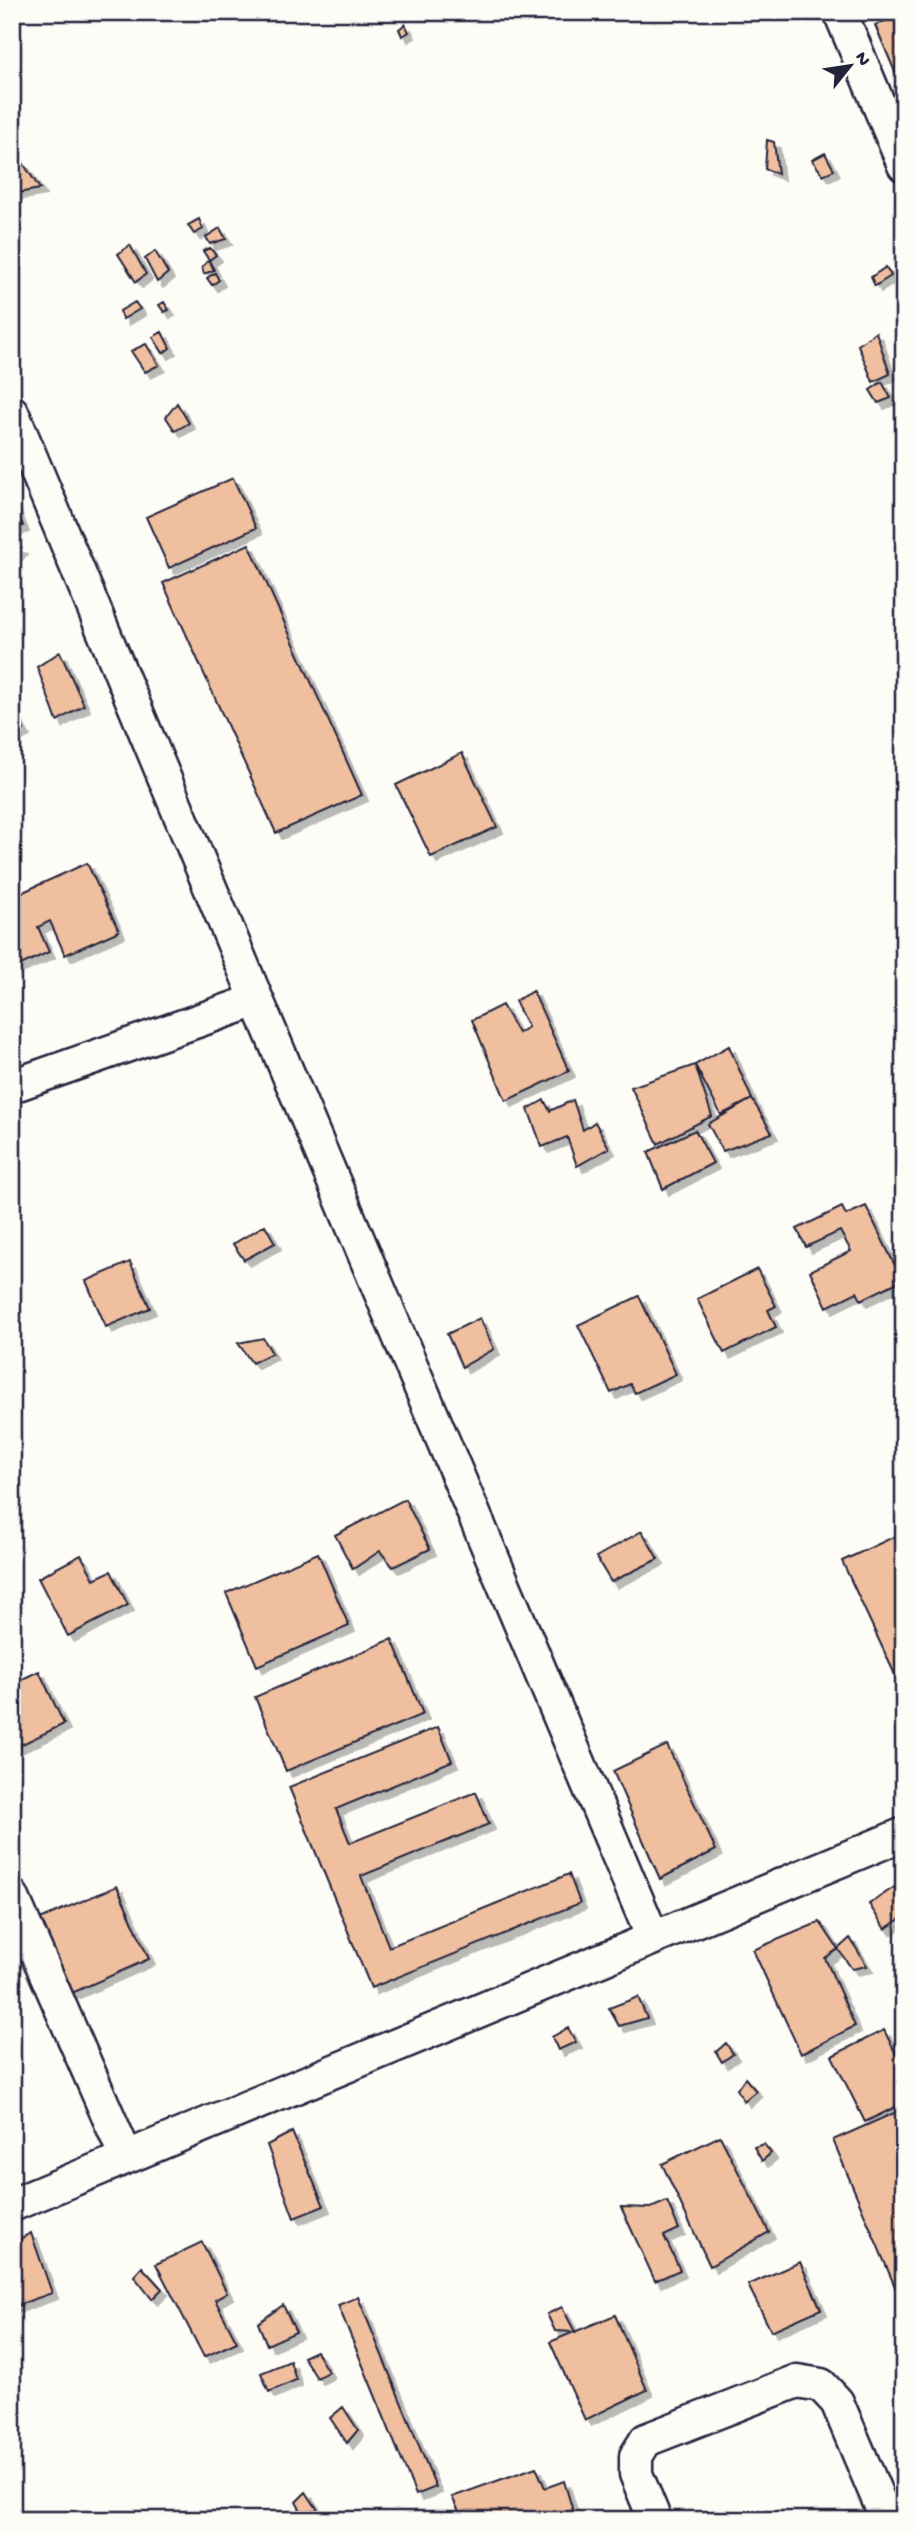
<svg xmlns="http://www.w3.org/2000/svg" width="916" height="2532" font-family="'Gochi Hand',sans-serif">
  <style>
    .building { fill: #f0bfa0; stroke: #22223b; stroke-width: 2; filter: url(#shadow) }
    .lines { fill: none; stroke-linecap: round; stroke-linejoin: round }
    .minor-casing { stroke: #22223b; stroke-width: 37 }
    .minor { stroke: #fdfcf7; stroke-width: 32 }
  </style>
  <defs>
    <filter id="shadow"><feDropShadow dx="6" dy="6" stdDeviation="0" flood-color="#0004"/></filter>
  </defs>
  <rect width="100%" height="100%" fill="#fdfcf7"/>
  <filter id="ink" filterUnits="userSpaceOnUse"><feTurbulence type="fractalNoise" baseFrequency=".0143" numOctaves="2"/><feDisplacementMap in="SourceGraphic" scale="14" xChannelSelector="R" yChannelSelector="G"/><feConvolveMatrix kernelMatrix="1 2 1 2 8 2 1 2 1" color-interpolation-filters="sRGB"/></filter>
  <g filter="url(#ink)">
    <path class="building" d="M904,13V93L875,25Z
      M405,24L409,32L402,36L399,29Z
      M767,140L774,142L778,174L765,169Z
      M825,153L834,170L823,175L812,160Z
      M23,163L40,189L12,194V166Z
      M199,219L203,229L194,234L188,225Z
      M220,228L226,239L210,244L206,237Z
      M130,245L146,274L136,282L118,254Z
      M210,248L216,255L209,260L203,251Z
      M155,251L168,273L157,282L145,259Z
      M209,260L214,270L204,274L202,267Z
      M886,267L891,276L875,286L871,277Z
      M215,273L219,280L212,285L207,278Z
      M135,302L140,309L123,319L120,311Z
      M164,302L169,310L164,312L159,305Z
      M162,332L170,348L163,353L153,337Z
      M876,332L890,374L873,382L858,345Z
      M146,344L159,365L145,372L131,351Z
      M882,382L891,398L878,403L870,390Z
      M177,403L189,423L175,431L166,417Z
      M233,478L256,528L169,568L146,517Z
      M12,499L23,526L12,530Z
      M249,544L362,795L276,833L163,583Z
      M12,545L21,548L12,559Z
      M60,652L84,705L57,721L37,667Z
      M12,708L24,730L12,736Z
      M462,753L497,827L431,857L396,785Z
      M87,863L119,931L65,955L50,921L38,927L49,952L12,969V923L17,921L12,911V897Z
      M533,991L569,1071L506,1101L472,1020L502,1005L518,1033L528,1027L515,1001Z
      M729,1046L752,1099L721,1115L695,1065Z
      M695,1065L712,1116L658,1144L631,1087Z
      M752,1099L772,1133L723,1151L708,1124Z
      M544,1100L550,1111L573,1100L583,1130L595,1122L609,1148L577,1166L567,1137L542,1147L528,1109Z
      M695,1130L713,1163L663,1189L648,1152Z
      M866,1206L902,1280L861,1300L857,1292L827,1307L810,1271L851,1251L840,1231L806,1247L797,1229L842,1207L846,1215Z
      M265,1225L275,1243L244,1260L233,1244Z
      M130,1262L150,1308L106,1327L86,1281Z
      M757,1269L776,1306L768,1310L776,1327L724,1353L697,1299Z
      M639,1296L676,1374L635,1393L630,1384L611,1393L578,1325Z
      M480,1318L494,1349L462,1367L447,1334Z
      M263,1338L272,1353L252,1363L238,1343Z
      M405,1499L430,1549L393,1567L380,1551L353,1569L335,1535Z
      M642,1531L658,1559L611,1582L596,1557Z
      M904,1532V1694L842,1561Z
      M318,1553L349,1626L257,1666L226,1593Z
      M81,1555L94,1579L111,1571L128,1605L68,1636L38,1578Z
      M392,1639L423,1714L286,1771L255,1697Z
      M39,1671L64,1724L12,1749V1684Z
      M438,1727L452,1761L336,1809L350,1843L476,1792L489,1824L361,1876L389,1947L569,1874L580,1903L371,1988L289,1787Z
      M667,1745L716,1850L660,1879L613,1771Z
      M899,1884L904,1890V1916L885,1929L869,1904Z
      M117,1886L149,1959L72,1993L40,1919Z
      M820,1922L838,1949L825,1958L855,2026L801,2054L753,1950Z
      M850,1938L867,1966L852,1969L838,1949Z
      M638,1997L647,2018L619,2026L609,2008Z
      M568,2028L576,2042L558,2050L552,2037Z
      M884,2030L904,2070V2103L865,2122L832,2056Z
      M726,2043L733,2054L722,2062L716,2052Z
      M745,2078L756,2091L744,2101L737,2089Z
      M903,2109L904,2299L901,2301L833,2140Z
      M292,2132L324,2206L294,2218L267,2145Z
      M720,2136L769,2232L710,2266L662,2164Z
      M764,2144L771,2153L762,2161L754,2147Z
      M667,2201L679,2229L664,2236L680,2270L655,2281L621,2207L651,2208Z
      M31,2233L52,2293L12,2307V2243Z
      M202,2242L227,2293L215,2300L237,2342L204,2357L156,2264Z
      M800,2262L821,2309L771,2331L748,2285Z
      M142,2267L162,2289L152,2299L134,2276Z
      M358,2297L436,2487L416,2495L338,2305Z
      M283,2305L296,2332L267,2345L258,2323Z
      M562,2307L575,2332L555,2331L547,2314Z
      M615,2315L647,2390L585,2420L550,2342Z
      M316,2351L328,2372L317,2378L303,2357Z
      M290,2361L296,2380L269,2392L261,2373Z
      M343,2407L358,2430L347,2443L330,2418Z
      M536,2467L545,2488L564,2481L573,2511L552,2520H475L474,2516L463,2520L452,2497Z
      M306,2492L318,2510L309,2520H306L296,2502Z"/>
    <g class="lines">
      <defs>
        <path id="minor" d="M840,12L904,165
          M12,412L257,1000L653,1938
          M12,1086L257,1000
          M12,1896L126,2157
          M12,2205L904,1834
          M655,2520L636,2474V2456L646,2440L797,2381L821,2385L837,2402L887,2520"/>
      </defs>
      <use href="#minor" class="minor-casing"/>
      <use href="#minor" class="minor"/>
    </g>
  </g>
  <rect width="916" height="2532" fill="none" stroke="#fdfcf7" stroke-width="42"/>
  <rect x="21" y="21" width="874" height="2490" fill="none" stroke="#22223b" stroke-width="2.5" filter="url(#ink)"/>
  <g transform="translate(850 66) rotate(60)" stroke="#fdfcf7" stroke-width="5" paint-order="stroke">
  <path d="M0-5L12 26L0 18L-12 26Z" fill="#22223b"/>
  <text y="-10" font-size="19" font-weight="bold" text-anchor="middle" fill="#22223b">N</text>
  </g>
</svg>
